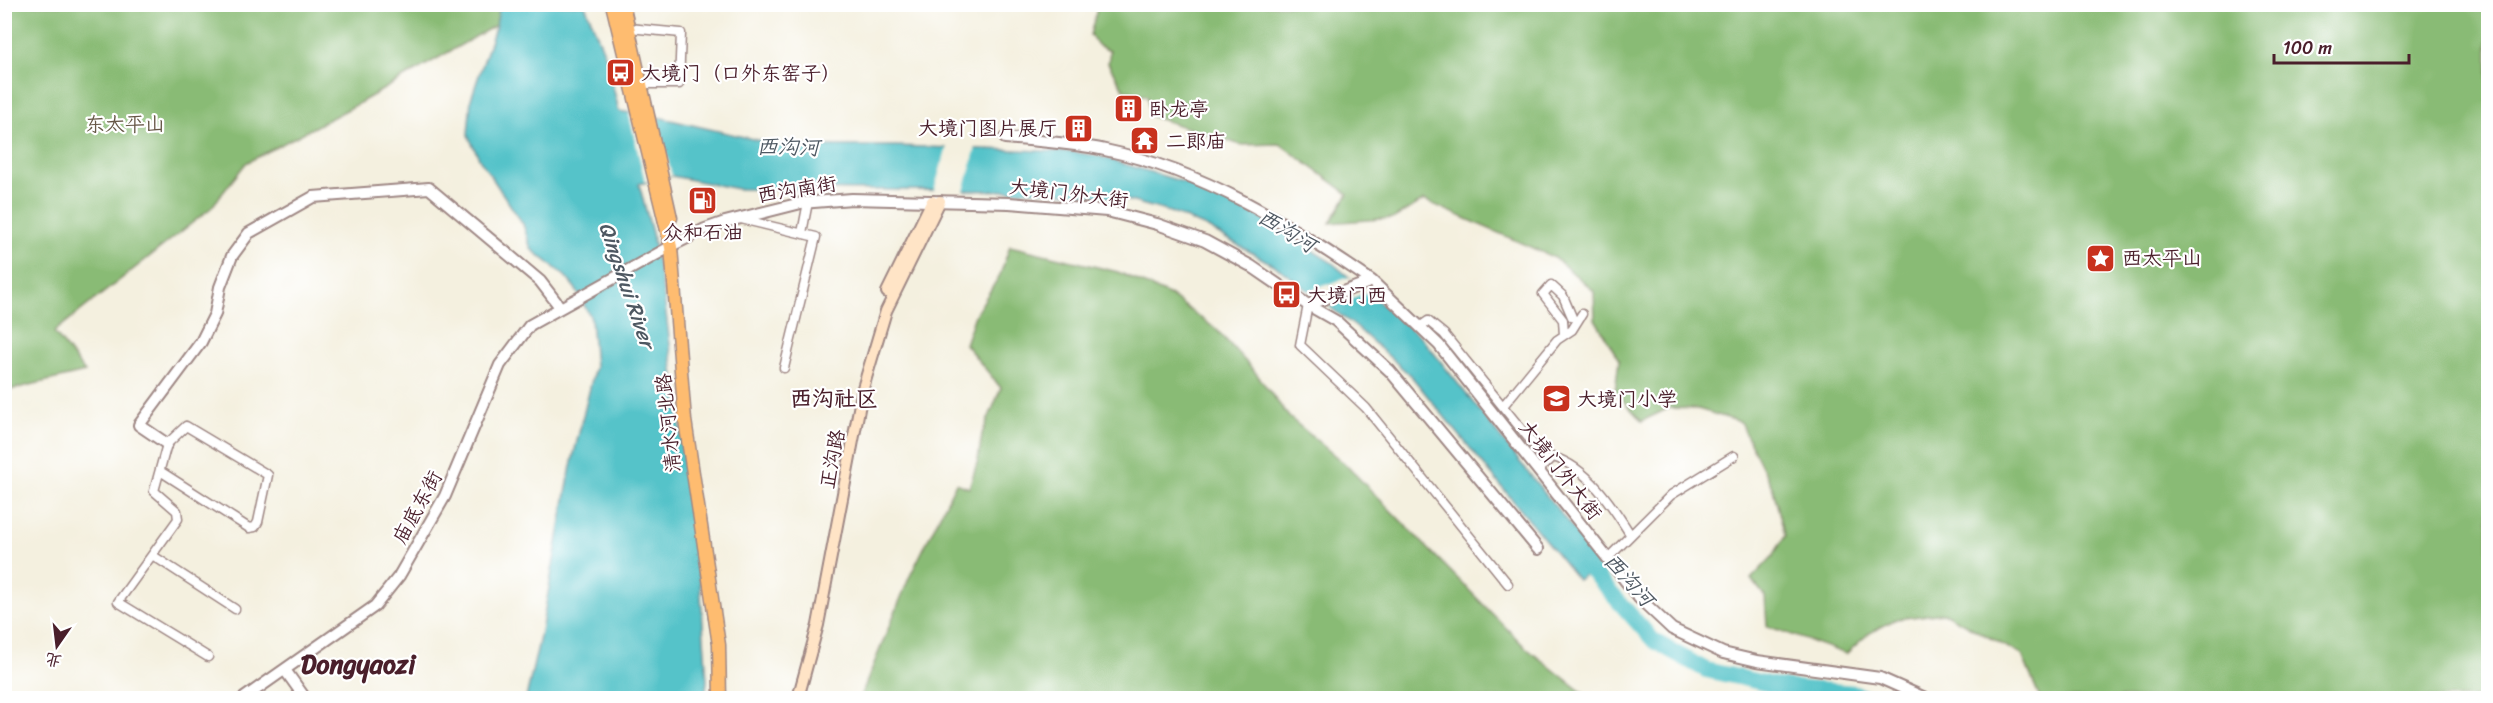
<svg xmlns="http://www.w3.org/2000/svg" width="2493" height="703" font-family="Sriracha,'LXGW WenKai TC',sans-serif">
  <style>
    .forest { fill: #89bb74; stroke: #6a6d50; stroke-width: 1.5 }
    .water { fill: #55c3c9; stroke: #50717a; stroke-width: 1.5 }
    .pier { fill: #f4f0df }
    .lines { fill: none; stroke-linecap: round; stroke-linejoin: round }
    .river { stroke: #55c3c9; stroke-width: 16 }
    .minor-casing { stroke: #9f8885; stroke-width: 11 }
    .tertiary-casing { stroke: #9f8885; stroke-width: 14 }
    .secondary-casing { stroke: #9f8885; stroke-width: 14 }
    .primary-casing { stroke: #9f8885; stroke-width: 15 }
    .minor { stroke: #fff; stroke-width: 8 }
    .tertiary { stroke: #fff; stroke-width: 10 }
    .secondary { stroke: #ffe4c6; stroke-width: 10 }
    .primary { stroke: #febc70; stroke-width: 12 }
    .labels { text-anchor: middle; stroke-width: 4.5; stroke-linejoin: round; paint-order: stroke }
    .poi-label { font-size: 20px; fill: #4a1f2b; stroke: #fff; text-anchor: start }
    .park-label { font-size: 20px; fill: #675747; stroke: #fff }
    .street-label { font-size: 20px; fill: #4a1f2b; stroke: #fff }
    .water-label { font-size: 21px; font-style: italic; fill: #4e5862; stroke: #fff }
    .quarter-label { font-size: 22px; font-weight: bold; fill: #4a1f2b; stroke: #fff }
    .district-label { font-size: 26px; font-weight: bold; fill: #4a1f2b; stroke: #fff }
  </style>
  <rect width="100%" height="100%" fill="#fff"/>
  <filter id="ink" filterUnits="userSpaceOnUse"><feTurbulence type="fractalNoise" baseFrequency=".0167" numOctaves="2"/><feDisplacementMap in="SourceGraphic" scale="12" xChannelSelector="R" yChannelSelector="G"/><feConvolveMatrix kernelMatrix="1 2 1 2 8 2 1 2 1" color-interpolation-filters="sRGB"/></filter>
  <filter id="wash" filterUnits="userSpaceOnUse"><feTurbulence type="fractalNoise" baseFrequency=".008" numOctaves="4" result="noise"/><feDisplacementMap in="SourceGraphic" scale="24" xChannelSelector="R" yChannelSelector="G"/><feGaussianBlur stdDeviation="1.35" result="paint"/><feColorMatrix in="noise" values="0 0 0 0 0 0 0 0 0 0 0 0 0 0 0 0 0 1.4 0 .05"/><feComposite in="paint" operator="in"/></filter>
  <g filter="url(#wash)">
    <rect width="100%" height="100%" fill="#f4f0df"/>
    <path class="forest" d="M4,5H500L496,25L356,105L246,163L211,208L54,332L85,372L5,391Z
      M1098,5H2488V698H2040L2022,655L1944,613L1896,619L1868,634L1846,654L1767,626L1765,596L1751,579L1773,556L1785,536L1773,489L1740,422L1698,409L1669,408L1642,421L1615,392L1619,360L1595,319L1594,291L1555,258L1424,200L1394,218L1330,223L1348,194L1280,144L1241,145L1150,116L1147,96L1124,90L1108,63L1110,51L1099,46L1090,35Z
      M1010,246L1118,272L1171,296L1217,330L1255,372L1289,417L1346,465L1525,647L1589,698H860L909,578L956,483L969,488L978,460L982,434L1001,388L965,344L975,315L1000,275Z"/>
    <path class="water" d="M500,5H585L606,57L619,111L662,118L783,146H895L1074,152L1098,156L1193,185L1245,208L1331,262L1422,338L1600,563L1578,580L1411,376L1356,327L1277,267L1206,227L1170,212L1123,199L1045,191L738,189L672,176L639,184L652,233L664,297L700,582L707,681L705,698H526L540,637L571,466L595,367L591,318L575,288L565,276L531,249L523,224L480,160L468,135L471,99L496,25Z"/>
    <path class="pier" d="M639,111L656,114L672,176L645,182L629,114Z
      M947,146L976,147L963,195L933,194Z
      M1349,277L1368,292L1328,307L1308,291Z"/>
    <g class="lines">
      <path class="river" d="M1576,554L1654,641L1706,670L1782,687L1855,693L1865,698"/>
    </g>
  </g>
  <g filter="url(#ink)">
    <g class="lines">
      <defs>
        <path id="minor" d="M629,28L681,33L679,84H642
          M741,219L816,237L784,368
          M802,233L808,202
          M1308,305L1300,345L1366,408L1508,584
          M1421,326L1428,321L1444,334L1548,462L1538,469
          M1564,335L1563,320L1543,294L1551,285L1563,296L1572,317
          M1503,406L1557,340L1572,330L1582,314
          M1548,462L1553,457C1587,467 1612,505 1630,534
          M160,471L249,528L255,527L258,522L268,475L186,426L167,444L154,491L177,511L178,519L118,602L208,657
          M152,555L235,609
          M1608,558L1671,495L1734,456"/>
        <path id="tertiary" d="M1005,138C1038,141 1073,143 1105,150C1205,171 1289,224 1372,281
          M1308,305L1336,321L1390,371L1538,549
          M167,444L139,425L201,342L215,314L220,287L232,256L249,233L313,197L429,188L540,281L560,307
          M285,670L305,698
          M244,698L375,606L399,576L445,496L500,365L530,325L677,243L705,229L725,222L801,203L852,199L1009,203L1107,211L1157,224L1205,241L1251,266L1308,305L1372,281L1439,345L1639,598L1672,629L1723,653L1757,661L1880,678L1925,698"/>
        <path id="secondary" d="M887,292L932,201
          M798,698L818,625L863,388L886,311L940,201"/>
        <path id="primary" d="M612,4L671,247L685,420L719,645L720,698
          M623,4L671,218"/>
      </defs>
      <use href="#minor" class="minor-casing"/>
      <use href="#tertiary" class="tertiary-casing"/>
      <use href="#secondary" class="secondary-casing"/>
      <use href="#primary" class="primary-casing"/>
      <use href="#minor" class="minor"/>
      <use href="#tertiary" class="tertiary"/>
      <use href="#secondary" class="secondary"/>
      <use href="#primary" class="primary"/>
    </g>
  </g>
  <defs>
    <symbol id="bus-square" viewBox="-11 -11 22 22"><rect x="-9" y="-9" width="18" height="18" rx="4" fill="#c8321e" stroke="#fff"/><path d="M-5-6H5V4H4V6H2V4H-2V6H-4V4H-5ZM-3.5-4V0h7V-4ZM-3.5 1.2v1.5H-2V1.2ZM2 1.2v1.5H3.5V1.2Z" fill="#fff"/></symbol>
    <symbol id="building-square" viewBox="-11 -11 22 22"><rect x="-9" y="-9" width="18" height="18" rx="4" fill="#c8321e" stroke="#fff"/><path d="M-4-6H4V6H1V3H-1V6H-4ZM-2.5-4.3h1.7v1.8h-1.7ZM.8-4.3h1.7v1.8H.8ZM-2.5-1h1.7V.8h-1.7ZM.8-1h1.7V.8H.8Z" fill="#fff"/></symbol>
    <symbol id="temple-square" viewBox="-11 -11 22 22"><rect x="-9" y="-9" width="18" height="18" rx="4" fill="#c8321e" stroke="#fff"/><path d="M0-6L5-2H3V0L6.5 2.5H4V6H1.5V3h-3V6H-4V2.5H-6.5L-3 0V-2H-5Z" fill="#fff"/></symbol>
    <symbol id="fuel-square" viewBox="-11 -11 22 22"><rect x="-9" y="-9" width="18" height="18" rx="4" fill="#c8321e" stroke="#fff"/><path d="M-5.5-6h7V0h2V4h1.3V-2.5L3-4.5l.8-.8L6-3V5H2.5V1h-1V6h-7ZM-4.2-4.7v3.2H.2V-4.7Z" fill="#fff"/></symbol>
    <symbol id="sight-square" viewBox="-11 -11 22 22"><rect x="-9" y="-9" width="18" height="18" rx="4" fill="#c8321e" stroke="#fff"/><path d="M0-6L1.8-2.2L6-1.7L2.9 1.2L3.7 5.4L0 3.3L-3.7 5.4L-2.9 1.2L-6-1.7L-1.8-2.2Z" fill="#fff"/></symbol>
    <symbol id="school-square" viewBox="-11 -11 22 22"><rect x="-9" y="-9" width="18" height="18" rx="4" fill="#c8321e" stroke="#fff"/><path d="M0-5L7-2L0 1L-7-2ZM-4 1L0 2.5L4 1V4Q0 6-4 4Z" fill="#fff"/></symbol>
  </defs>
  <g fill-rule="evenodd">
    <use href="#bus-square" x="604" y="56" width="33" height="33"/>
    <use href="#building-square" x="1112" y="92" width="33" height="33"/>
    <use href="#building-square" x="1062" y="112" width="33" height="33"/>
    <use href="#temple-square" x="1128" y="124" width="33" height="33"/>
    <use href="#fuel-square" x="686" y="184" width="33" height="33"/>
    <use href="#sight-square" x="2084" y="242" width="33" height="33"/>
    <use href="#bus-square" x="1270" y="278" width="33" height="33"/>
    <use href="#school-square" x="1540" y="382" width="33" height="33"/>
  </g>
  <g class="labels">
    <g class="poi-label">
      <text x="641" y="80">大境门（口外东窑子）</text>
      <text x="1149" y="116">卧龙亭</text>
      <text x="1058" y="135" text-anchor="end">大境门图片展厅</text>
      <text x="1166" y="148">二郎庙</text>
      <text x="703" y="239" text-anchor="middle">众和石油</text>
      <text x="2122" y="265">西太平山</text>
      <text x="1307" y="302">大境门西</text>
      <text x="1577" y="406">大境门小学</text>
    </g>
    <g class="park-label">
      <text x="125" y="131">东太平山</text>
    </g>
    <g class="street-label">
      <text transform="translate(797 189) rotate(-9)" y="7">西沟南街</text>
      <text transform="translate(1069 193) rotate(7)" y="7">大境门外大街</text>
      <text transform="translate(668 423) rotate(-96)" y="7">清水河北路</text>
      <text transform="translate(832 459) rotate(-79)" y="7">正沟路</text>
      <text transform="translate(1561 470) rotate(52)" y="7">大境门外大街</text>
      <text transform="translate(417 507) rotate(-61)" y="7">庙底东街</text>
    </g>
    <g class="water-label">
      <text transform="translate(788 147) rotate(1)" y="7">西沟河</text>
      <text transform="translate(1287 231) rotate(31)" y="7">西沟河</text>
      <text transform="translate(627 285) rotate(71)" y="7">Qingshui River</text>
      <text transform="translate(1629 580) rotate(48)" y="7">西沟河</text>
    </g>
    <g class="quarter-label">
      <text x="834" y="406">西沟社区</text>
    </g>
    <g class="district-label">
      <text x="358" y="673">Dongyaozi</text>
    </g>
  </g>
  <rect width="2493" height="703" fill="none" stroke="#fff" stroke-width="24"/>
  <g transform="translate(57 646) rotate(194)" stroke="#ffffff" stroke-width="4.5" paint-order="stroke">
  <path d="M0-4.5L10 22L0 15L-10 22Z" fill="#4a1f2b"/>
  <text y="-9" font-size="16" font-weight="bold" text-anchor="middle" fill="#4a1f2b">北</text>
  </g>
  <path d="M2274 54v9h135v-9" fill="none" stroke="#4a1f2b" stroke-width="3"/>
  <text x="2283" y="54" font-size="18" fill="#4a1f2b" stroke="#ffffff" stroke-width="4.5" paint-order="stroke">100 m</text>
</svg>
